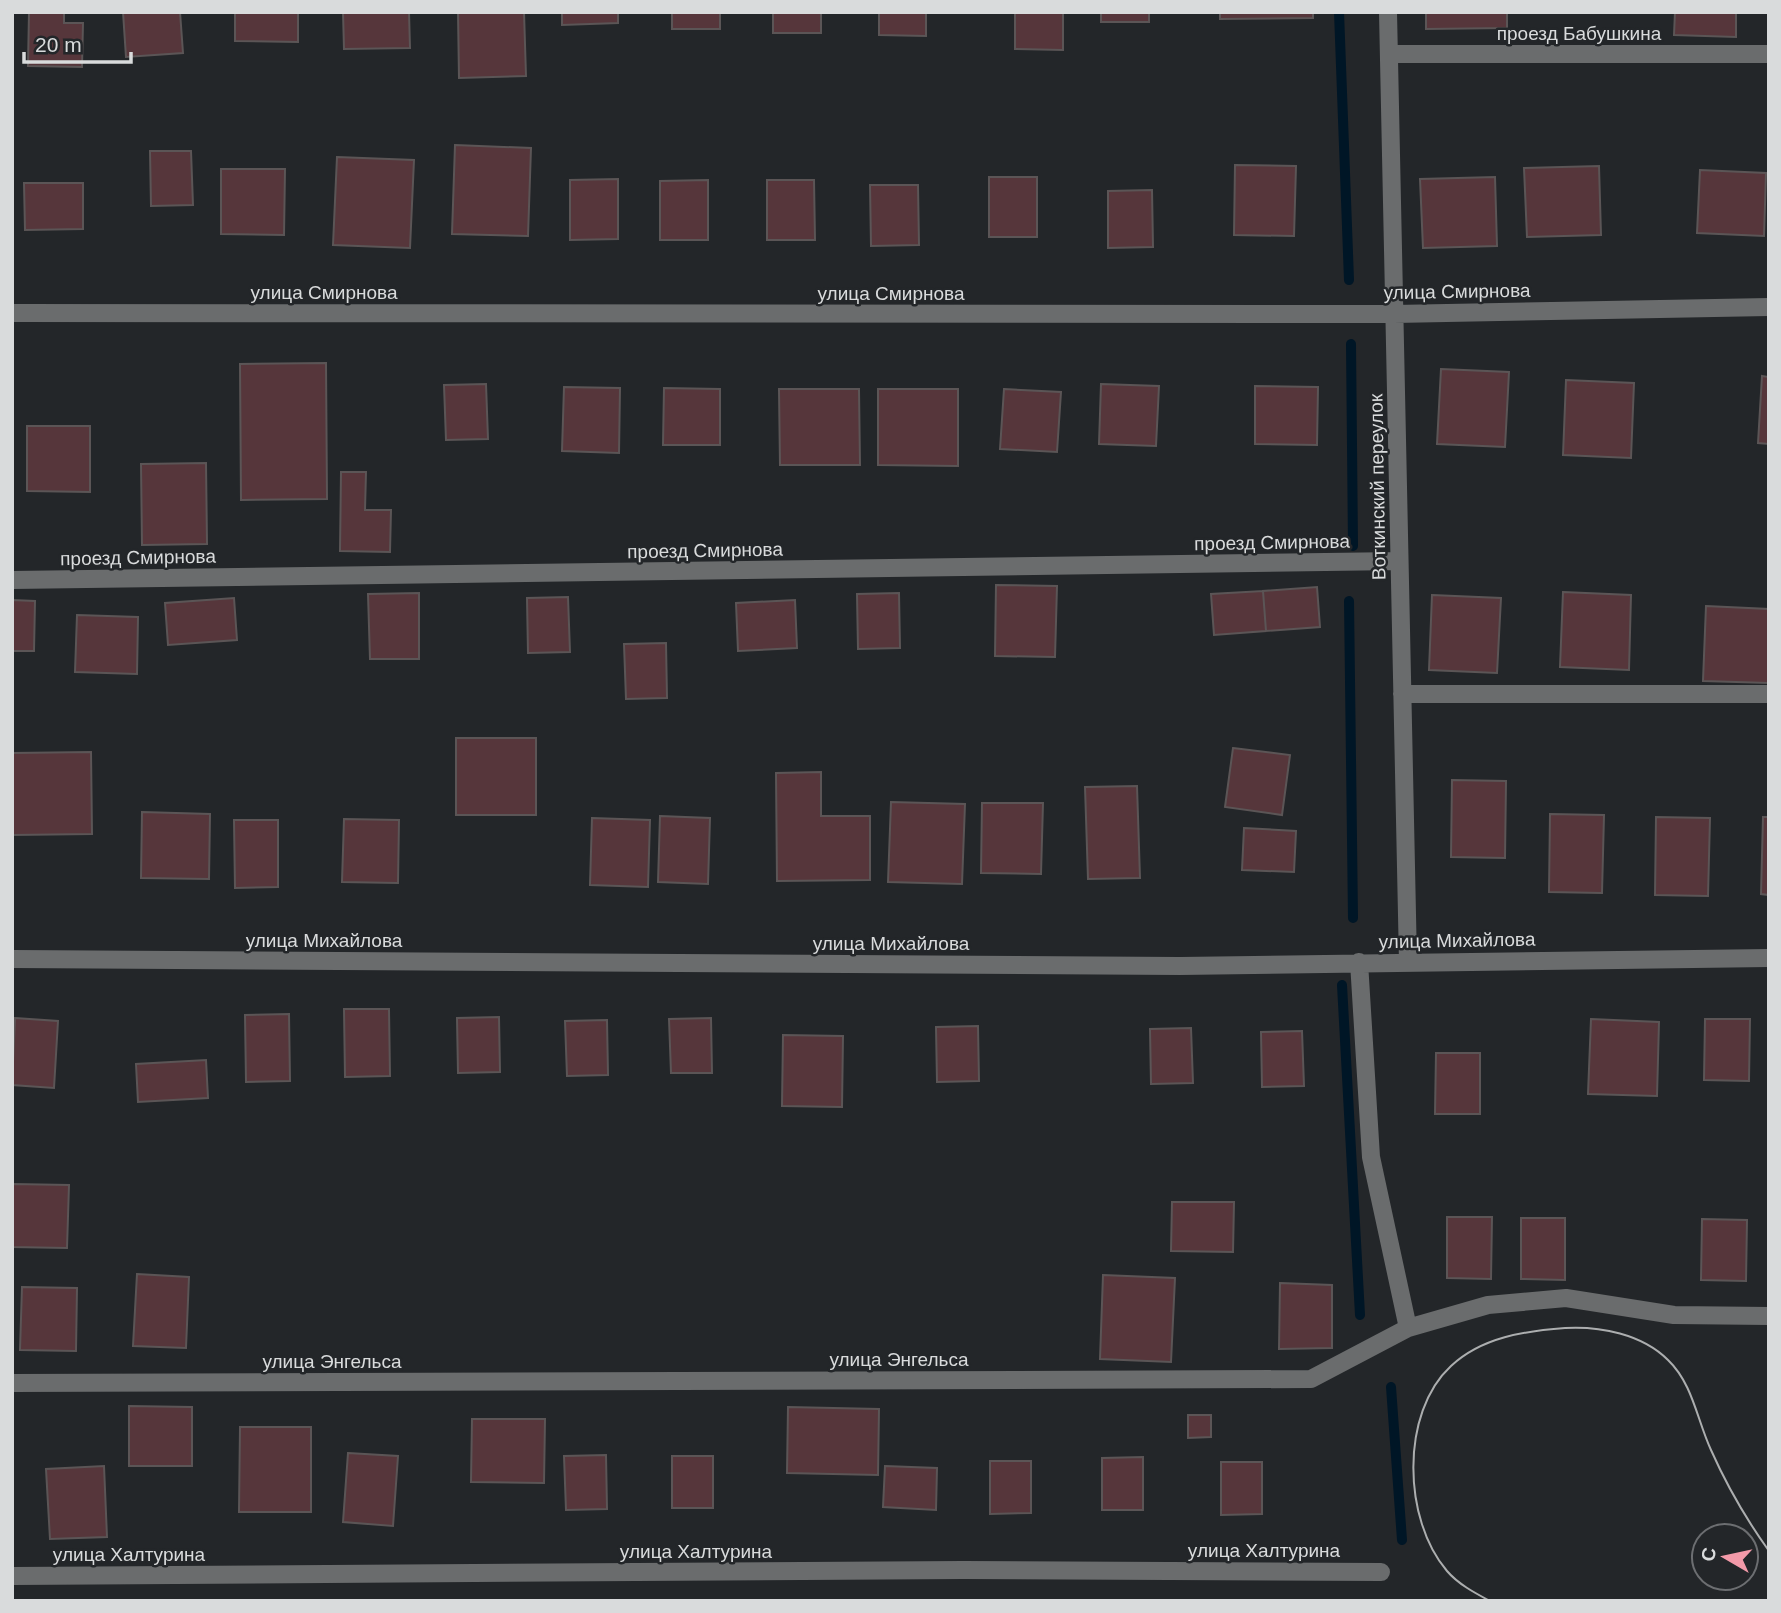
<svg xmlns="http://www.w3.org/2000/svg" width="1781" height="1613" font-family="Arial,sans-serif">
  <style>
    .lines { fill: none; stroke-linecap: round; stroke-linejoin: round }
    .stream { stroke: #001626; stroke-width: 10 }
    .building { fill: #56363b; stroke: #5b5556; stroke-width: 2 }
    .minor { stroke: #6a6c6d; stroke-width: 18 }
    .tram { stroke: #acaeaf; stroke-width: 2 }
    .labels { text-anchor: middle; stroke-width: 5; stroke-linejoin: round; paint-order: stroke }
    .street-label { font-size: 19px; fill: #d9dbdc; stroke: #232629 }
  </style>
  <rect width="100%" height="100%" fill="#232629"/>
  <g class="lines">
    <path class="stream" d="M1339,12L1349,280
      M1351,344L1353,546
      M1349,601L1353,918
      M1342,985L1360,1315
      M1391,1387L1402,1540"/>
  </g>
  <path class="building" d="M29,12H64V23H83L82,67L28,66Z
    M123,12H180L183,53L126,57Z
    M235,12H298V42L235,41Z
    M343,12H409L410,48L344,49Z
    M458,12H524L526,76L459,78Z
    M562,12H618V23L562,25Z
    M672,12H720V29H672Z
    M773,12H821V33H773Z
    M879,12H926V36L879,35Z
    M1015,12H1063V50L1015,49Z
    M1101,12H1149V22H1101Z
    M1220,12H1313V18L1220,19Z
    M1426,12H1507V28L1426,29Z
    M1675,12H1736V37L1674,35Z
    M455,145L531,148L528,236L452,234Z
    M150,151H191L193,205L151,206Z
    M337,157L414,160L410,248L333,245Z
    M1235,165L1296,166L1294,236L1234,235Z
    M1599,166L1601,235L1527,237L1524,168Z
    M221,169H285L284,235L221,234Z
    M1700,170L1766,173L1764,236L1697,233Z
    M989,177H1037V237H989Z
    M1495,177L1497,246L1423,248L1420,179Z
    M618,179V239L570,240V180Z
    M708,180V240H660V181Z
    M767,180H814L815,240H767Z
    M24,183H83V229L25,230Z
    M870,185H918L919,245L871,246Z
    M1152,190L1153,247L1108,248V191Z
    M326,363L327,499L241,500L240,364Z
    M1441,369L1509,372L1505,447L1437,444Z
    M1762,376L1769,377V444L1758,443Z
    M1566,380L1634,383L1631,458L1563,455Z
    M486,384L488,439L446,440L444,385Z
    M1101,384L1159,386L1156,446L1099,444Z
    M1255,386L1318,387L1317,445L1255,444Z
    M564,387L620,388L619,453L562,451Z
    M664,388L720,389V445H663Z
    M779,389H859L860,465H780Z
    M878,389H958V466L878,465Z
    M1004,389L1061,392L1057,452L1000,449Z
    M27,426H90V492L27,491Z
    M206,463L207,544L142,545L141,464Z
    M341,472H366L365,510H391L390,552L340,551Z
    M996,585L1057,586L1055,657L995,656Z
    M1317,587L1320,627L1266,631L1263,591Z
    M1263,591L1266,631L1214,635L1211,594Z
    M1563,592L1631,595L1629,670L1560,667Z
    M419,593V659H370L368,594Z
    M899,593L900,648L858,649L857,594Z
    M1432,595L1501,598L1497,673L1429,670Z
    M568,597L570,652L528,653L527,598Z
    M234,598L237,640L168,645L165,603Z
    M12,600L35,601L34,651H12Z
    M795,600L797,648L738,651L736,603Z
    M1706,606L1769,609V683L1703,681Z
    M77,615L138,617L137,674L75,672Z
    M666,643L667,698L626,699L624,644Z
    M456,738H536V815H456Z
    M1233,748L1290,755L1282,815L1225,807Z
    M91,752L92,834L12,835V753Z
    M821,772V816H870V880L777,881L776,773Z
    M1452,780L1506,781L1505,858L1451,857Z
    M1137,786L1140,878L1088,879L1085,787Z
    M891,802L965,804L962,884L888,882Z
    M982,803H1043L1041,874L981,873Z
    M142,812L210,814L209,879L141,878Z
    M1550,814L1604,815L1602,893L1549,892Z
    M660,816L710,818L708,884L658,882Z
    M1656,817L1710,818L1708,896L1655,895Z
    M1763,817H1769V895L1761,894Z
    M592,818L650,820L648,887L590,885Z
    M344,819L399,820L398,883L342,882Z
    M234,820H278V887L235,888Z
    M1244,828L1296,831L1294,872L1242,870Z
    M344,1009H389L390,1076L345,1077Z
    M289,1014L290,1081L246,1082L245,1015Z
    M499,1017L500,1072L458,1073L457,1018Z
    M15,1018L58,1021L54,1088L12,1085Z
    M711,1018L712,1073H671L669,1019Z
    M1591,1019L1659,1022L1657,1096L1588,1094Z
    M1705,1019H1750L1749,1081L1704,1080Z
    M607,1020L608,1075L567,1076L565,1021Z
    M978,1026L979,1081L937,1082L936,1027Z
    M1191,1028L1193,1083L1151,1084L1150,1029Z
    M1302,1031L1304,1086L1262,1087L1261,1032Z
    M783,1035L843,1036L842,1107L782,1106Z
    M1436,1053H1480V1114H1435Z
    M206,1060L208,1098L138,1102L136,1064Z
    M13,1184L69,1185L67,1248L12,1247Z
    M1172,1202H1234L1233,1252L1171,1251Z
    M1447,1217H1492L1491,1279L1447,1278Z
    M1521,1218H1565V1280L1521,1279Z
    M1702,1219L1747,1220L1746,1281L1701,1280Z
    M137,1274L189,1277L186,1348L133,1346Z
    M1103,1275L1175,1278L1171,1362L1100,1359Z
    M1280,1283L1332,1285V1348L1279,1349Z
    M22,1287L77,1288L76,1351L20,1350Z
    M129,1406L192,1407V1466H129Z
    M788,1407L879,1409L878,1475L787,1473Z
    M1188,1415H1211V1437L1188,1438Z
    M472,1419H545L544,1483L471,1482Z
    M240,1427H311V1512H239Z
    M348,1453L398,1456L393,1526L343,1522Z
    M606,1455L607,1509L566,1510L564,1456Z
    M672,1456H713V1508H672Z
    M1143,1457V1510H1102V1458Z
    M990,1461H1031V1513L990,1514Z
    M1221,1462H1262V1514L1221,1515Z
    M104,1466L107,1537L50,1539L46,1469Z
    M885,1466L937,1468L936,1510L883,1507Z"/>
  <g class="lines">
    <path class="minor" d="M1388,12L1408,962
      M1389,54H1769
      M12,313L1394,314L1769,307
      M12,580L1399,561
      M1402,694H1769
      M12,959L1180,966L1769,958
      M1359,962L1371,1157L1408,1328
      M12,1383L1311,1379L1408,1328L1488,1305L1566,1298L1674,1315L1769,1316
      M12,1576L963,1570L1381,1572"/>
    <path class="tram" d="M1490,1601C1475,1593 1458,1584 1447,1571C1403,1520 1400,1413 1451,1366C1482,1337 1525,1331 1565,1328C1600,1326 1642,1334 1668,1360C1693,1384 1697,1420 1711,1450C1727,1486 1746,1519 1769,1551"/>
  </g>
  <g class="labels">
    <g class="street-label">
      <text x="1579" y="40">проезд Бабушкина</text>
      <text transform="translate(1457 291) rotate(-1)" y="7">улица Смирнова</text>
      <text x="324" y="299">улица Смирнова</text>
      <text x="891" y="300">улица Смирнова</text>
      <text transform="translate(1377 487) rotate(-91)" y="7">Воткинский переулок</text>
      <text transform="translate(1272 542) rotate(-1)" y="7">проезд Смирнова</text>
      <text transform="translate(705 550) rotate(-1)" y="7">проезд Смирнова</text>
      <text transform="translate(138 557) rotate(-1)" y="7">проезд Смирнова</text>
      <text x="324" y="947">улица Михайлова</text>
      <text transform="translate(1457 940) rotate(-1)" y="7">улица Михайлова</text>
      <text x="891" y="950">улица Михайлова</text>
      <text x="899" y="1366">улица Энгельса</text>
      <text x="332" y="1368">улица Энгельса</text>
      <text x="1264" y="1557">улица Халтурина</text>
      <text x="696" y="1558">улица Халтурина</text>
      <text x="129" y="1561">улица Халтурина</text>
    </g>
  </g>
  <rect width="1781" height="1613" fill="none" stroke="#d9dbdc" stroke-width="28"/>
  <g transform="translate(1725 1557) rotate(279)"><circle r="33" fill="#232629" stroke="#6c6e71" stroke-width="2"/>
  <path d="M0-5L12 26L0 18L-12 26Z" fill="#f39aa9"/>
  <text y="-10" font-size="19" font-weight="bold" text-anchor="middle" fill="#d9dbdc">С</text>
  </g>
  <path d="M24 52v10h107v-10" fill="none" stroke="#d9dbdc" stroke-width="3.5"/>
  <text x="35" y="52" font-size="21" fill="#d9dbdc" stroke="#232629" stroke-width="5" paint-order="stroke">20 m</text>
</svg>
